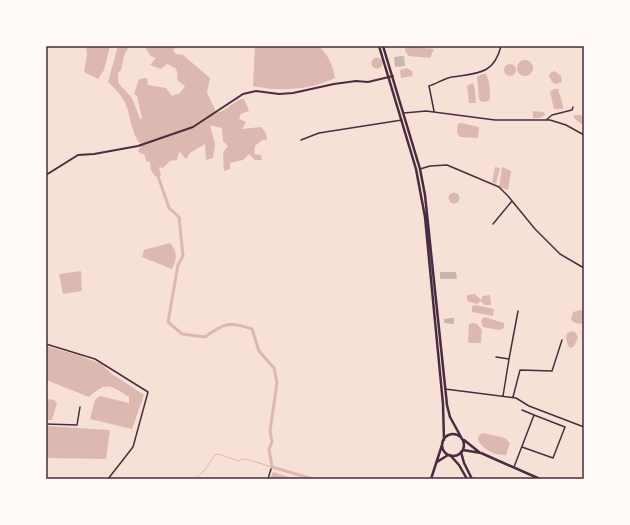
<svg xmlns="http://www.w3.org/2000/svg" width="630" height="525" font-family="Manrope,sans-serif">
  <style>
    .water { fill: #dcb8b0 }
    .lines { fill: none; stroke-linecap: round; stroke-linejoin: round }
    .stream { stroke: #dcb8b0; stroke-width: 1 }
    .canal { stroke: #dcb8b0; stroke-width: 3 }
    .building { fill: #ccb4b1 }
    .minor { stroke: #4a2c40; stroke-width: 1.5 }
    .tertiary { stroke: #4a2c40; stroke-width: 2 }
    .secondary { stroke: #4a2c40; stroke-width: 2.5 }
    .trunk { stroke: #4a2c40; stroke-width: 2.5 }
    .neatline { fill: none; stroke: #4a2c40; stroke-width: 1.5 }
  </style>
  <rect width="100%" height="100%" fill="#f7e1d7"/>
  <path class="water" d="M86,46H110L104,70L98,79L84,72L87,54Z
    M118,46H130L125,53L121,70L118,73V79L119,84L132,98L140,119L142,118L137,96L134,94L139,79L147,78L148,85L166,88L172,96L180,93L185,86L177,80C178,69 177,68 167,64L161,69L150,65L156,58L151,56L144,46H177L173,50L176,54L183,55L210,78L207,92L216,112C226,114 233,99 244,99L249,111L241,114L239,119L246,122L242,129L261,127L266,133L267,140H262L255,146L254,154L261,155L262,160H255L249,154L243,160L230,163V169L224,171L223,152L228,146L223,141L222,128L210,125L215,144L213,158L206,160L205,144L190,153L186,159L179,151L177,160L170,161L163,168L159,167L161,176H155L151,170L150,162L146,161L145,155L138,152L141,144C131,136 131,113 124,101C120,93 114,88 108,82Z
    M255,46H319C328,55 333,65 335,78C310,90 279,92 253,86Z
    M405,46H422L423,48L434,49L430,58L409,56L405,51Z
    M371.5 63a5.5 5.5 0 1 1 11 0a5.5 5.5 0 1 1-11 0Z
    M517 68a8 8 0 1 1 16 0a8 8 0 1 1-16 0Z
    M504 70a6 6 0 1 1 12 0a6 6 0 1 1-12 0Z
    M407,68L412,71L413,76L401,78L400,70Z
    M555,71L561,76L562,82L556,84L552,82L549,76L550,73Z
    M482,74H486C490,81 491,95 489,101L482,102L479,99L477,77Z
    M473,83L475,89L476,103H469L467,86Z
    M558,89L563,105V109H554L550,92L554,89Z
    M533,111L544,112L545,115L540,118H533Z
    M574,115H581L584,117V126L574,118Z
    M461,123L479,127L478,138L460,137C456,133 457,128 458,124Z
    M495,167L500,168L496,184L492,182Z
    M502,167L511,171L508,190L499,187Z
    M448.5 198a5.5 5.5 0 1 1 11 0a5.5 5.5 0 1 1-11 0Z
    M170,243C178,252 177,259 172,269L142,257L144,250Z
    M81,271L82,291L63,294L59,274Z
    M475,294L481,300L483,296L490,295L491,305H485L481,301L477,304L467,301V295Z
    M475,305L494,309L493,316L472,312V306Z
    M580,310L584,311V323C580,324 573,324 571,319L573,312Z
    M484,317L504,323V328L499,330L483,327L481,321Z
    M473,323L477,324L482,330L481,343H470L468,342L469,324Z
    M572,331L576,333L578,338L574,346L571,348L568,346L566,339L567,333Z
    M46,346L78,355L101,364L112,374L144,395L132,429L90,419L95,400L100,396L129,403V397C111,385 106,381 89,397L46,380Z
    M46,399L54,400L57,403L52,420H46Z
    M46,426L110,430L106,459L46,458Z
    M483,433L505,438L510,443L506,455C496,456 481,449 478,439L479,435Z
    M273,472L295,479H270Z"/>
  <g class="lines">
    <path class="stream" d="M195,479L204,471L215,455L218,454L239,461L242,459H246L272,467"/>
    <path class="canal" d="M158,176L169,208L179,217L183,256L178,265L168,322L182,334L205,337C224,323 230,321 252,329L259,351L274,368L277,383L270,431L272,442L269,449L272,467L313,479"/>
  </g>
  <path class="building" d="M404,56L405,66L395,67L394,57Z
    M440,272H456L457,279H440Z
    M451,318H454V324L444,323V319Z"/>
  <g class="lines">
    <path class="minor" d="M434,111L429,86C436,84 445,78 452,77C477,73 494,75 501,46
      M404,113L426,111L495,120H550L566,125L584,135
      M546,120L552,115L572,110L573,107
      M301,140L319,133L402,120
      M420,169L430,166L447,165L499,187L508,196L535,229L560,254L584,268
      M493,224L512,201
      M46,344L95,359L148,392L133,447L108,479
      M496,357L509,359L503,396
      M509,359L518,311
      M445,389L516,398L529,406L584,427
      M513,397L520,370L552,371L562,340
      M46,424L77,425L80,407
      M522,447L553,458L565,427L534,415
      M514,467L534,415L522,410
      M268,479L271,469"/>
    <path class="tertiary" d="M46,175L78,155L94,154L138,146L193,127L243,94L256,91L279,94L293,93L334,84L356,81L368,82L393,76"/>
    <path class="secondary" d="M461,452L464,463L472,479
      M450,455L459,465L467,479"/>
    <path class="trunk" d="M379,46L416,169L425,217L443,404L444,440
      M383,46L420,169L425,195L447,405L450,417L461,437
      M442 445a11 11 0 1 1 22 0a11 11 0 1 1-22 0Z
      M464,440L479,452
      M463,450L481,453L540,479
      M437,462L448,455
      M431,479L442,445"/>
  </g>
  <rect width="630" height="525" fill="none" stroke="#fffaf5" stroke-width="94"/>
  <rect x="47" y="47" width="536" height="431" class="neatline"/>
</svg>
